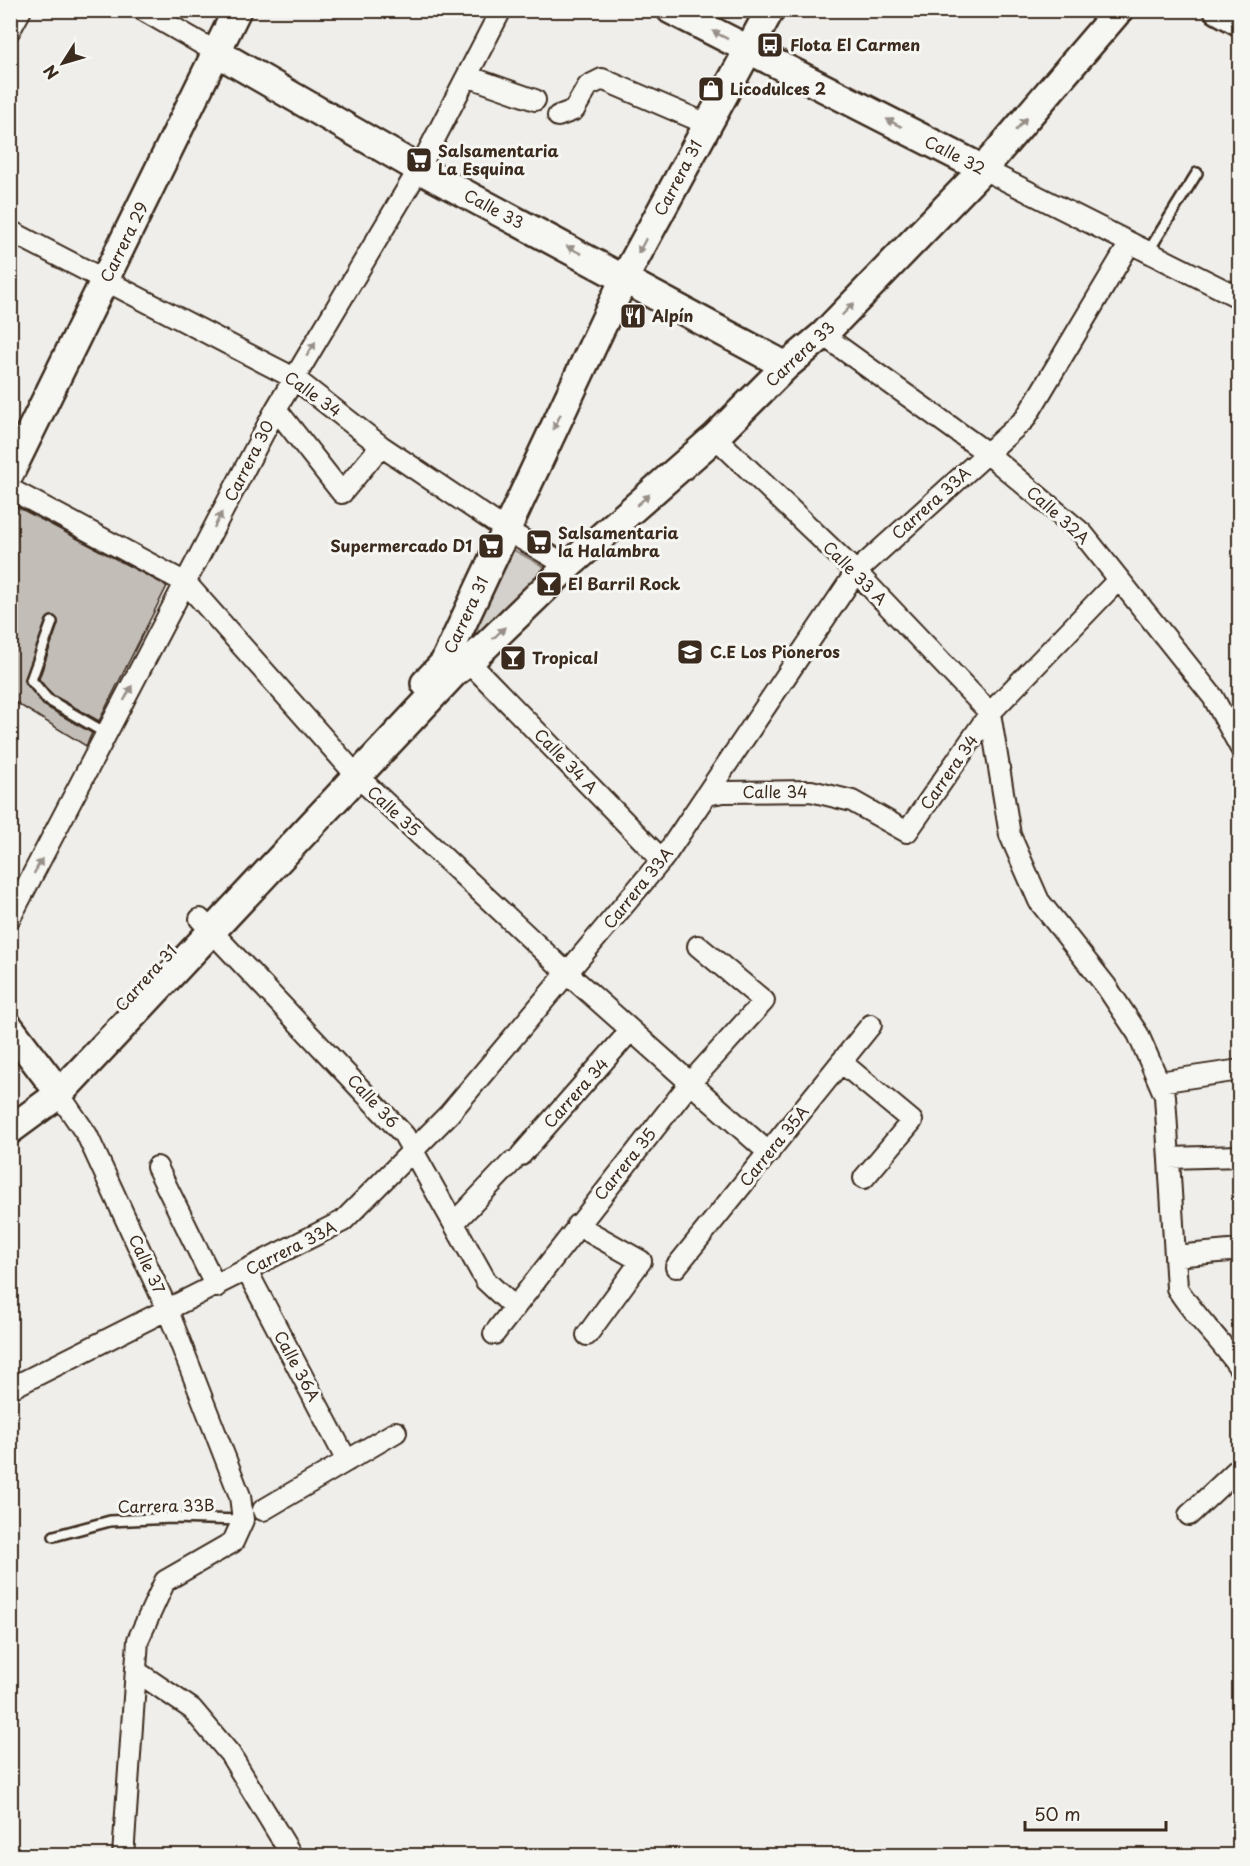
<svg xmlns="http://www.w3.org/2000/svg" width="1250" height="1866" font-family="'Playpen Sans',sans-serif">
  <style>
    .green { fill: #d4d1cc; stroke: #887e75; stroke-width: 1.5 }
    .building { fill: #c2bdb7; stroke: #3b2a1e; stroke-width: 1.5 }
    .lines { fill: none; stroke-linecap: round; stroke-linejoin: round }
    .lane-casing { stroke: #3b2a1e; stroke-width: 14 }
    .street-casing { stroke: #3b2a1e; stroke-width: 24 }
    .secondary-casing { stroke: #3b2a1e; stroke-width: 32 }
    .lane { stroke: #f6f6f2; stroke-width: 9 }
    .street { stroke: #f6f6f2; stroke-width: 20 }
    .secondary { stroke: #f6f6f2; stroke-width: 27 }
    .oneway { fill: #989088 }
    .labels { text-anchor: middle; stroke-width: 6; stroke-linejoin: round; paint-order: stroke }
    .poi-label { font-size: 16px; font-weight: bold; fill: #3b2a1e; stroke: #f6f6f2; text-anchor: start }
    .street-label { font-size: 16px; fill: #3b2a1e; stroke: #f6f6f2 }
  </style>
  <rect width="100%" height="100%" fill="#efeeea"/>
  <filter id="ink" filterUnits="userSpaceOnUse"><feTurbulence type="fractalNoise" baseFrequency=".0167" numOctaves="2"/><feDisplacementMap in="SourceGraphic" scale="12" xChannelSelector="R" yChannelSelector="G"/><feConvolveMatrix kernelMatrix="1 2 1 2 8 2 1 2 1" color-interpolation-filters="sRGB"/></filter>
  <g filter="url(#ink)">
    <path class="green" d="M508,547L548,569L465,644Z"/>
    <path class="building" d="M10,503L167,586L99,721L51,694L39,679L58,624L54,616L46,620L25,682L43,705L92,733L86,746L10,699Z"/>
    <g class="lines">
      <defs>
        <path id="lane" d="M1148,252L1197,173
          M52,622L31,680L47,699L107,734
          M54,1536L110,1521L172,1518L242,1520"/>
        <path id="street" d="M143,10L216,52
          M10,30L21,10
          M467,76L535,100
          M558,116L574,110L588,86L602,79L707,124
          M983,169L1240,298
          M10,231L294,378L381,446L506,530L568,566
          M823,335L987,453L1083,534L1213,697L1240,747
          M276,409L342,493L381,446
          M715,437L856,572L990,713
          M10,489L186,583L357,776L567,973L769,1153
          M469,662L662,860
          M990,713L1010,835L1039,901L1106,986L1138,1034L1165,1096L1177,1288C1195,1318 1222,1340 1240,1369
          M706,795L724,792L811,791L852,801L907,832L990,713L1119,579
          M10,918L276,409L419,169L501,10
          M200,919L404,1135L486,1281L514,1307
          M841,1062L912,1121L864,1178
          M1159,1082L1240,1070
          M52,1084L87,1135L168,1311L240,1496L243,1520L233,1542L165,1581L138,1640L123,1856
          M521,1155L631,1030
          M1169,1158L1240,1156
          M157,1167L216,1287
          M454,1223L512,1162
          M577,1225L641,1261L587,1335
          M1175,1256L1240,1250
          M676,1267L871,1025
          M247,1271L347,1461
          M494,1334L690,1083L764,1001L698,946
          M11,1388L343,1221L449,1114L665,856L856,572L1025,419L1130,243
          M263,1510L396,1432
          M1189,1515L1240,1467
          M136,1671L192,1709L230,1754L292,1856"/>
        <path id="secondary" d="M671,10L983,169
          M1218,10L1240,22
          M216,52L419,169L786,366
          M10,473L237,10
          M425,683L444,663L625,277L770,10
          M10,1028L51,1082
          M10,1130L59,1094L455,672L469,662L568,566L715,437L786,366L823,335L983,169L1119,10"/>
      </defs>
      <use href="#lane" class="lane-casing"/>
      <use href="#street" class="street-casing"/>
      <use href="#secondary" class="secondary-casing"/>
      <use href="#lane" class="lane"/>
      <use href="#street" class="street"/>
      <use href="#secondary" class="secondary"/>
    </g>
    <defs><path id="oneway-solid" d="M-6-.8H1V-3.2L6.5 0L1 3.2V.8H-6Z" transform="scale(1.5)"/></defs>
    <g class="oneway">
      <use href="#oneway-solid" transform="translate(720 35) rotate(-153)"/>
      <use href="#oneway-solid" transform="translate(894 123) rotate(-153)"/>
      <use href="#oneway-solid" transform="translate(1021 124) rotate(-49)"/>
      <use href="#oneway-solid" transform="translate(642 246) rotate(118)"/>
      <use href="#oneway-solid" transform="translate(574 250) rotate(-152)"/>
      <use href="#oneway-solid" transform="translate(848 309) rotate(-46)"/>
      <use href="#oneway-solid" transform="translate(311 349) rotate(-59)"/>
      <use href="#oneway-solid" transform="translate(557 422) rotate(115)"/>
      <use href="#oneway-solid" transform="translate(643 500) rotate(-41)"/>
      <use href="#oneway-solid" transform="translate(218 520) rotate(-63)"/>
      <use href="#oneway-solid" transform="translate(499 633) rotate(-44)"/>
      <use href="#oneway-solid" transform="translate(128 693) rotate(-62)"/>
      <use href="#oneway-solid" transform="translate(38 866) rotate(-62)"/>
    </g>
  </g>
  <defs>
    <symbol id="bus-square" viewBox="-11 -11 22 22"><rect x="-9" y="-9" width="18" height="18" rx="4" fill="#3b2a1e" stroke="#f6f6f2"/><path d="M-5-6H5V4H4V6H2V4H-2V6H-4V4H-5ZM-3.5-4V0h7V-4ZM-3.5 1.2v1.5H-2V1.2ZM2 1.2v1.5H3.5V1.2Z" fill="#fff"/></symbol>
    <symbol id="shop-square" viewBox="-11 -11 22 22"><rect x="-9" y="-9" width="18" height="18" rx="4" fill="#3b2a1e" stroke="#f6f6f2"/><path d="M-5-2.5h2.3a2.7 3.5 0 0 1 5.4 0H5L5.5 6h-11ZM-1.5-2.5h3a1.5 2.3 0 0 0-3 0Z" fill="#fff"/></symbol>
    <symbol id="supermarket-square" viewBox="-11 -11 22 22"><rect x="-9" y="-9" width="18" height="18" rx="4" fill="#3b2a1e" stroke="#f6f6f2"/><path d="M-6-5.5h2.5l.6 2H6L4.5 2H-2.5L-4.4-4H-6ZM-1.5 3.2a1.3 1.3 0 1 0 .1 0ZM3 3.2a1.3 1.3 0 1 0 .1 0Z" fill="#fff"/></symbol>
    <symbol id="restaurant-square" viewBox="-11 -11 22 22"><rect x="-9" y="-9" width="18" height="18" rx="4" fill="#3b2a1e" stroke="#f6f6f2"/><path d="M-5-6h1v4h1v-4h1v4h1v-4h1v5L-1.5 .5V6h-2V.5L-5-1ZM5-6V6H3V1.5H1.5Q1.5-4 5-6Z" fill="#fff"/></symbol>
    <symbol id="bar-square" viewBox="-11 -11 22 22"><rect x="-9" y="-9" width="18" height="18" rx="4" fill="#3b2a1e" stroke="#f6f6f2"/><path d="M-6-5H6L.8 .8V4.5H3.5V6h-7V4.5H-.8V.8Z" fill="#fff"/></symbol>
    <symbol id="school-square" viewBox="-11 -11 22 22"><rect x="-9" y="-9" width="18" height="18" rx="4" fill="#3b2a1e" stroke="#f6f6f2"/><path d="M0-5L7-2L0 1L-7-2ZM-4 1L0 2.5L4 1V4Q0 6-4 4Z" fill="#fff"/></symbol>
  </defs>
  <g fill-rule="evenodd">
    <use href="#bus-square" x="755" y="30" width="30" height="30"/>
    <use href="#shop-square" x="696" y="74" width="30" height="30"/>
    <use href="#supermarket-square" x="404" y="145" width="30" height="30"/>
    <use href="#restaurant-square" x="618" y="301" width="30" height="30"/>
    <use href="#supermarket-square" x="524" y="527" width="30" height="30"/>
    <use href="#supermarket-square" x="476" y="531" width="30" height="30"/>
    <use href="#bar-square" x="534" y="569" width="30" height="30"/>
    <use href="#school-square" x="675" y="637" width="30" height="30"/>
    <use href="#bar-square" x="498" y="643" width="30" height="30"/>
  </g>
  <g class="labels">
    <g class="poi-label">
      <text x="790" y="51">Flota El Carmen</text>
      <text x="730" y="95">Licodulces 2</text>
      <text x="438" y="157">Salsamentaria<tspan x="438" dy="18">La Esquina</tspan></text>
      <text x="652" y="322">Alpín</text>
      <text x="558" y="539">Salsamentaria<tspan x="558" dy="18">la Halambra</tspan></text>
      <text x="472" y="552" text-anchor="end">Supermercado D1</text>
      <text x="568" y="590">El Barril Rock</text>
      <text x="710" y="658">C.E Los Pioneros</text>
      <text x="532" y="664">Tropical</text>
    </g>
    <g class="street-label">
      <text transform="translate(955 155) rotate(27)" y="6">Calle 32</text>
      <text transform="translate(678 178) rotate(-62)" y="6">Carrera 31</text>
      <text transform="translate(494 209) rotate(28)" y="6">Calle 33</text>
      <text transform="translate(124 242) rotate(-64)" y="6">Carrera 29</text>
      <text transform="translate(800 354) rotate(-43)" y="6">Carrera 33</text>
      <text transform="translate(313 394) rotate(36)" y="6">Calle 34</text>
      <text transform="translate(249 461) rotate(-63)" y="6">Carrera 30</text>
      <text transform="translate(931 503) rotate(-42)" y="6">Carrera 33A</text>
      <text transform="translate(1058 515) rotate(42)" y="6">Calle 32A</text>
      <text transform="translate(855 573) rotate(45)" y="6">Calle 33 A</text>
      <text transform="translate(466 615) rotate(-65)" y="6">Carrera 31</text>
      <text transform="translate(566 761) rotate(46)" y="6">Calle 34 A</text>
      <text transform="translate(949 772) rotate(-55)" y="6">Carrera 34</text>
      <text x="775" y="798">Calle 34</text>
      <text transform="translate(394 811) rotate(43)" y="6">Calle 35</text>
      <text transform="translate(638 888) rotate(-51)" y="6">Carrera 33A</text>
      <text transform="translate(146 978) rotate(-48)" y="6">Carrera 31</text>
      <text transform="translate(576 1093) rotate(-48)" y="6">Carrera 34</text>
      <text transform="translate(373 1101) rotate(47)" y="6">Calle 36</text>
      <text transform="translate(774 1146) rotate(-51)" y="6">Carrera 35A</text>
      <text transform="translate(625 1164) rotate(-51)" y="6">Carrera 35</text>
      <text transform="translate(291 1248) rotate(-27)" y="6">Carrera 33A</text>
      <text transform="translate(147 1264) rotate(65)" y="6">Calle 37</text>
      <text transform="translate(297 1366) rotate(62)" y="6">Calle 36A</text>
      <text transform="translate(166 1506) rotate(-1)" y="6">Carrera 33B</text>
    </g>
  </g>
  <rect width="1250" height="1866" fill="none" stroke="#f6f6f2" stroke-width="36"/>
  <rect x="18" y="18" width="1214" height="1830" fill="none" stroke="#3b2a1e" stroke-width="2" filter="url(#ink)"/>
  <g transform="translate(63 63) rotate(233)" stroke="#f6f6f2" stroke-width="4.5" paint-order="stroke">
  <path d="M0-4.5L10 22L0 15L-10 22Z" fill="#3b2a1e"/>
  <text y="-9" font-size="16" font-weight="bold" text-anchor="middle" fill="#3b2a1e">N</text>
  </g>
  <path d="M1025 1821v9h141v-9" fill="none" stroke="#3b2a1e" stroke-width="3"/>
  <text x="1034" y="1821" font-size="18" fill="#3b2a1e" stroke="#f6f6f2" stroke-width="4.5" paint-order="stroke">50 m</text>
</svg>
